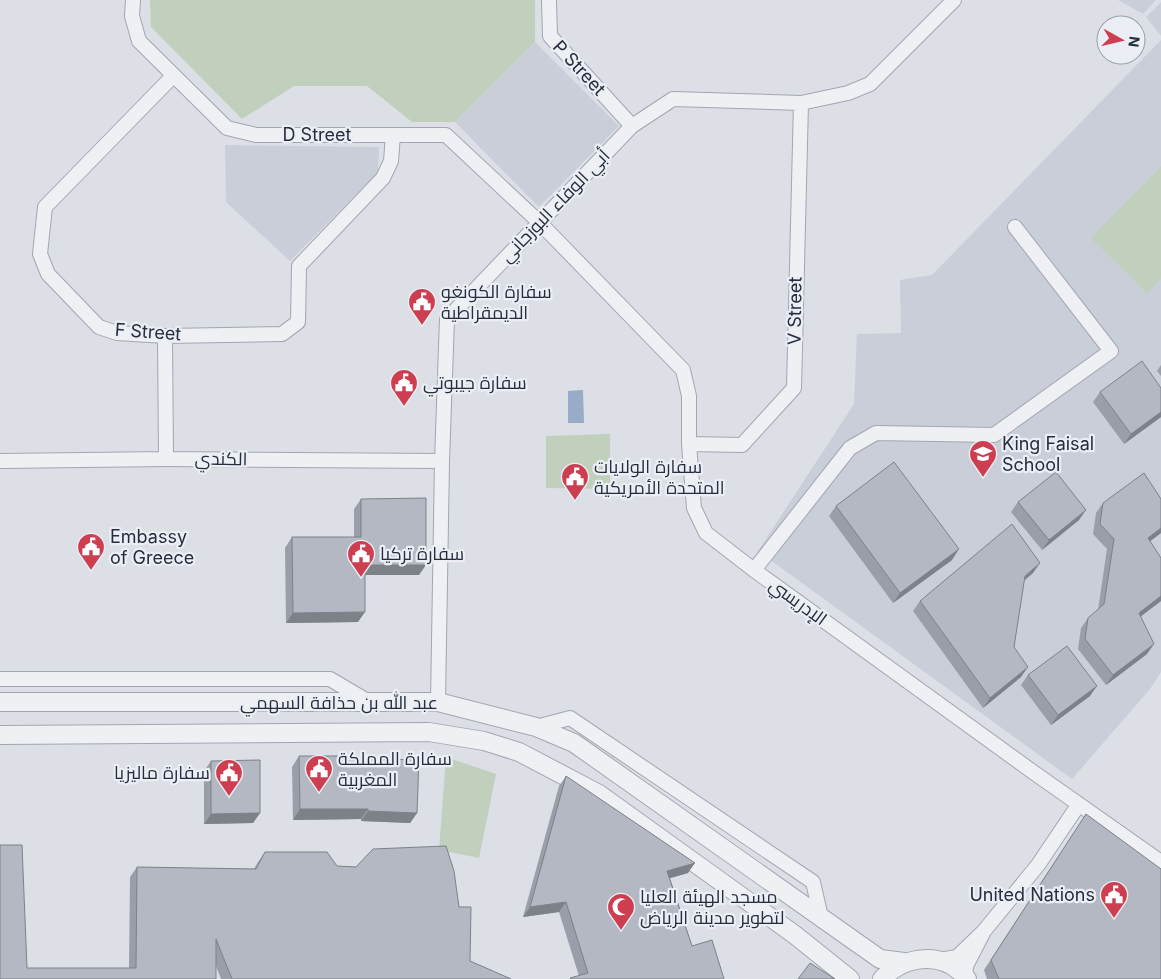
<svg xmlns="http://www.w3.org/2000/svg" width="1161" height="979" font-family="Inter,Cairo,sans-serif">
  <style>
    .built { fill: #caced8 }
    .green { fill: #c1d0bd }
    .water { fill: #96acc7 }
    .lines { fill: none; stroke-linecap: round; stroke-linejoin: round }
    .minor-casing { stroke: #a2a6b0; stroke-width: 16 }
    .tertiary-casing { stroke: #a2a6b0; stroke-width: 20 }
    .minor { stroke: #eef0f4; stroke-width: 14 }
    .tertiary { stroke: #eef0f4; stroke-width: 18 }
    .wall { fill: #9a9ea8 }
    .shaded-wall { fill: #7d8188 }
    .building { fill: #b3b8c3; stroke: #7d8188 }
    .labels { text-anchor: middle; stroke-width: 4.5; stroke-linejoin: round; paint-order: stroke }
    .street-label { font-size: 18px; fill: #262d3c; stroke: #ebeef4 }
    .poi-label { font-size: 18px; fill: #262d3c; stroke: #ebeef4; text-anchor: start }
  </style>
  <rect width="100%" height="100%" fill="#dcdfe6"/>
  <path class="built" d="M1118,0H1156L1143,14Z
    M1161,2V36L1146,17Z
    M1161,40V672L1150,689L1072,779L758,551L854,404L857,334L901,333L900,280L932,275Z
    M535,42L619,126L539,207L455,122Z
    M225,145L379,147L378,172L290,261L226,202Z"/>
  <path class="green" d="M150,0H535V42L455,122H412L367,86H294L242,119L151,27Z
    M1161,166V279L1147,293L1091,238Z
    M610,434V489L546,488V436Z
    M446,757L496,774L479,858L439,850Z"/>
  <path class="water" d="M583,390L584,423H568V391Z"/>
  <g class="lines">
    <defs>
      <path id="minor" d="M133,0L132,16L139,41L227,128L256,135H446L539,222L683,370L689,396V444L694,508L706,533L754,570L1033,772L1161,862
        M549,0L550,36L632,126
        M173,76L45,207L40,254L48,274L99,327L117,333L165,336L282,334L298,322L299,266L383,178L391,161L393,135
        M165,336L166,459
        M689,444L742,445L794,388L801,103
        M0,461L166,459L442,461
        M754,570L850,448L876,433L994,435L1111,351L1015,227
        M0,679H330L369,702
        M438,702L442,461L447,319L632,126L673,99L801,103L848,93L870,84L954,0
        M536,727L570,718L813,882L821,917
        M984,931L1038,865L1079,804
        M939,960L957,957L984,931L966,966L965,977"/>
      <path id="tertiary" d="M0,702H438L536,727L574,743L880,959L904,962
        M0,735L429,732L484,741L519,752L599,794L795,935L850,979
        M882,979C905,955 944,950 967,979"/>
    </defs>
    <use href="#minor" class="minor-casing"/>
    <use href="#tertiary" class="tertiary-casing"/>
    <use href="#minor" class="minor"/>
    <use href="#tertiary" class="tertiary"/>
  </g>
  <path class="wall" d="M1161,365V376L1157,371Z
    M1161,388V417L1124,444L1093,402L1100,392Z
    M361,499L419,575H365L358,622L286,623L285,548L292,537H354V509Z
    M1018,502L1079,520L1042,550L1011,512Z
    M1103,503L1161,533L1150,541L1161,558V601L1141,616L1147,654L1106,685L1078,649L1081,628L1088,618L1098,610L1107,549L1093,534L1096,513Z
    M836,506L952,560L893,603L829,516Z
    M1033,573L1024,581L1014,647L1021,677L983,708L913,611L920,601Z
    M1028,675L1090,696L1051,725L1021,685Z
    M299,756L353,758L417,813L410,823L361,821V819L293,820L292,767Z
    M211,761L260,813L253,823L204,824V771Z
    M566,776L688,873L670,878L692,946L724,979H570L579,976L559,912L523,917L559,786Z
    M1086,814L1161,979H987L984,970Z
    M265,852L337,866L459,907L470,961L511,979H221L216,966V979L27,968H129L130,877L137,867L254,869L258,862Z"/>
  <path class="shaded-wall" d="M1161,412V417L1124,444L1131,434Z
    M1086,510L1079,520L1042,550L1049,540Z
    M1161,528V533L1141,548L1148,538Z
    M959,549L952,560L893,603L900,593Z
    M1040,563L1033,573L1017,586L1025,576Z
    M365,565H426L419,575H358Z
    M1161,596V601L1132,623L1139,613Z
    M365,612L358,622L286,623L293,613Z
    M1154,644L1147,654L1106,685L1113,675Z
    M1028,667L1021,677L983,708L990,698Z
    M1097,686L1090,696L1051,725L1058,715Z
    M300,809H368L361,819L293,820Z
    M368,811L417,813L410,823L361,821Z
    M260,813L253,823L204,824L211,814Z
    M695,863L688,873L660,881L667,871Z
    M566,902L559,912L523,917L530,907Z"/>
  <path class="building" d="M1142,361L1161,388V412L1131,434L1100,392Z
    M894,462L959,549L900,593L836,506Z
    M1056,472L1086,510L1049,540L1018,502Z
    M1144,473L1161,499V528L1148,538L1161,558V596L1139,613L1154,644L1113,675L1085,639L1088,618L1104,604L1114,539L1100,524L1103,503Z
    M426,498V565H365V612L293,613L292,537H361V499Z
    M1012,524L1040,563L1025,576L1014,647L1028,667L990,698L920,601Z
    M1067,646L1097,686L1058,715L1028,675Z
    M299,756H353V758L419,760L417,813L368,811V809H300Z
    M260,760V813L211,814V761Z
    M566,776L695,863L667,871L692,946L712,940L724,979H571L570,978L588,973L566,902L530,907Z
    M1086,814L1161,869V979H999L991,960Z
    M0,845H22L27,968H136L137,867L256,869L265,852H327L337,866L356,867L373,849L446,846L454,871L459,907H471L470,961L511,979H232L216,939V979H0Z
    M810,963L835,979H798Z"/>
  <defs>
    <symbol id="civic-pin" viewBox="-11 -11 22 30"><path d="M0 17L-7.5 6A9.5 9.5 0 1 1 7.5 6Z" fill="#cd3e50" stroke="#ebeef4"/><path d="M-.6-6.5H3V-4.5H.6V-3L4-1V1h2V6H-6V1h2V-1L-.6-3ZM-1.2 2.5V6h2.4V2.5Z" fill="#fff"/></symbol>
    <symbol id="school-pin" viewBox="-11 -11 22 30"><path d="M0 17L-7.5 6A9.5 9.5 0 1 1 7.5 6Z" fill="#cd3e50" stroke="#ebeef4"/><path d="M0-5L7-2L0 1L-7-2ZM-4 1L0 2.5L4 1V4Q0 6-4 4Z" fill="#fff"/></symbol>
    <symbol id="mosque-pin" viewBox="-11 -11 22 30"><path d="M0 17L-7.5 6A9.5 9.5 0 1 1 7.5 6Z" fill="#cd3e50" stroke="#ebeef4"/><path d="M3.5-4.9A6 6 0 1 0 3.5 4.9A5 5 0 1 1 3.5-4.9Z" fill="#fff"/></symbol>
  </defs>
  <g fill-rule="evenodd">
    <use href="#civic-pin" x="406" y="286" width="32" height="43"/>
    <use href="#civic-pin" x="388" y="367" width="32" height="43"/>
    <use href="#school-pin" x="967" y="438" width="32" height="43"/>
    <use href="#civic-pin" x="559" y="461" width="32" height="43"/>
    <use href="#civic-pin" x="75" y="531" width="32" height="43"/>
    <use href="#civic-pin" x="345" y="538" width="32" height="43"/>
    <use href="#civic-pin" x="303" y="753" width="32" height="43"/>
    <use href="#civic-pin" x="213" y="757" width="32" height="43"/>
    <use href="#civic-pin" x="1098" y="879" width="32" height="43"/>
    <use href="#mosque-pin" x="605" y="891" width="32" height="43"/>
  </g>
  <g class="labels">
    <g class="street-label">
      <text transform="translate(579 68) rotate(47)" y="6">P Street</text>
      <text x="317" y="141">D Street</text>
      <text transform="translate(555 206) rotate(-46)" y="6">أبي الوفاء البوزجاني</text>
      <text transform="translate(795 311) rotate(-89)" y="6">V Street</text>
      <text transform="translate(148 332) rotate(4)" y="6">F Street</text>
      <text transform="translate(221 459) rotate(1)" y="6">الكندي</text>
      <text transform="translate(798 602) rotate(36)" y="6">الإدريسي</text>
      <text x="339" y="709">عبد الله بن حذافة السهمي</text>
    </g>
    <g class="poi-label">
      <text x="441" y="298">سفارة الكونغو<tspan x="441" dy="21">الديمقراطية</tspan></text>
      <text x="423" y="389">سفارة جيبوتي</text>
      <text x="1002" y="450">King Faisal<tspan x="1002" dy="21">School</tspan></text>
      <text x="594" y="473">سفارة الولايات<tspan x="594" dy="21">المتحدة الأمريكية</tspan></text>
      <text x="110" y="543">Embassy<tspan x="110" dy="21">of Greece</tspan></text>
      <text x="380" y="560">سفارة تركيا</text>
      <text x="338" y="765">سفارة المملكة<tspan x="338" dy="21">المغربية</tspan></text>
      <text x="210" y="779" text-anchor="end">سفارة ماليزيا</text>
      <text x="1095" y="901" text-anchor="end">United Nations</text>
      <text x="640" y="903">مسجد الهيئة العليا<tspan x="640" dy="21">لتطوير مدينة الرياض</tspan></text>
    </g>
  </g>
  <g transform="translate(1121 40) rotate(98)"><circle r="24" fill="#ebeef4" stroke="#9ca1aa"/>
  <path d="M0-4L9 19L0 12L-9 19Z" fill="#cd3e50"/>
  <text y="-8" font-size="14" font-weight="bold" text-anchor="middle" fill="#262d3c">N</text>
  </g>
</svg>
